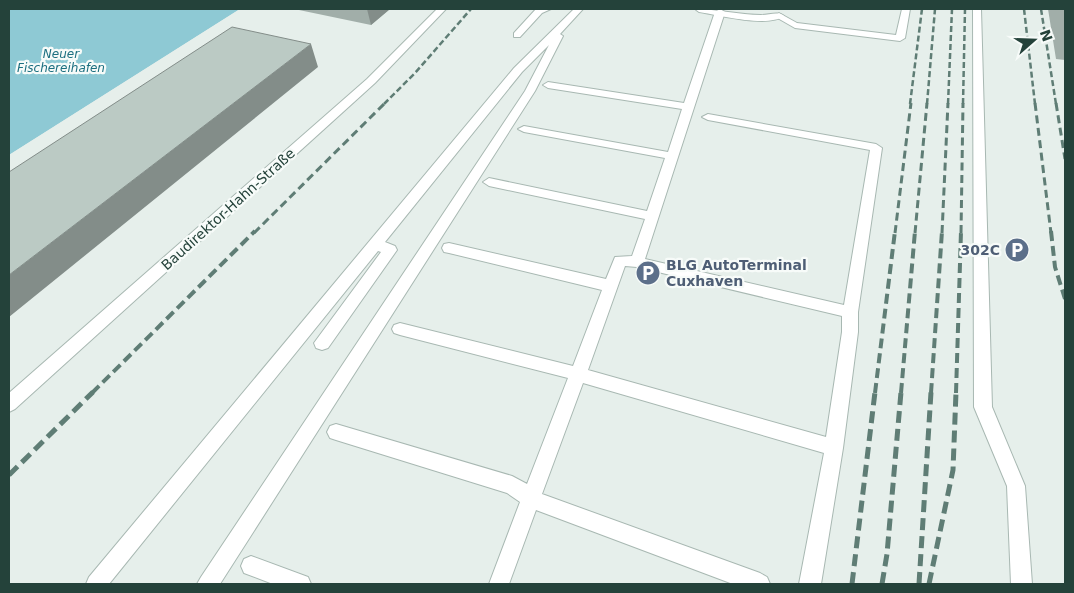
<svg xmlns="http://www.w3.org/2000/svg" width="1074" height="593" font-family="'DejaVu Sans',sans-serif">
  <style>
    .water { fill: #8ec9d4 }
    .pier { fill: #e6efeb }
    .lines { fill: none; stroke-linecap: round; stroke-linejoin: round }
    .lane-casing { stroke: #a8b8b2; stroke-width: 2 }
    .street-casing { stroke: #a8b8b2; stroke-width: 2 }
    .lane { fill: #fff; fill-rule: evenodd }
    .street { fill: #fff; fill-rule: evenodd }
    .rail-far3 { stroke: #5f7d75; stroke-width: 2.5; stroke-dasharray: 6 3; stroke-linecap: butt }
    .rail-far2 { stroke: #5f7d75; stroke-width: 3; stroke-dasharray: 8 4.5; stroke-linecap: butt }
    .rail-far1 { stroke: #5f7d75; stroke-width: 4; stroke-dasharray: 10 5; stroke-linecap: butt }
    .rail { stroke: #5f7d75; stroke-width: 5; stroke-dasharray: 12 6; stroke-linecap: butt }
    .wall { fill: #a1aea9 }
    .shaded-wall { fill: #838d89 }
    .building { fill: #bbcac4; stroke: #838d89 }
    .labels { text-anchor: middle; stroke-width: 4.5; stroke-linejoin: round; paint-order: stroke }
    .far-water-label { font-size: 12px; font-style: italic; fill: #1c6f80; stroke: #f7fbf9 }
    .street-label { font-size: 14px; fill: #24423a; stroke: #f7fbf9 }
    .service-label { font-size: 14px; font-weight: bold; fill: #4e5e75; stroke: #f7fbf9; text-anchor: end }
  </style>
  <rect width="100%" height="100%" fill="#e6efeb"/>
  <path class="water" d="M9,9H240L9,155Z"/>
  <path class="pier" d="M240,9H242L9,158V155Z"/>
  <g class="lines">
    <defs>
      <path id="lane" d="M536,9H551L542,13L520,37H514V33Z
        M574,9H583L560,34L563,36L535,91L220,584H197L201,577L525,91L549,45L522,72L385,242L395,246L397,250L328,348L322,350L316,348L314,343L381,252L378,251L109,584H86L89,577L514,68Z
        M720,9L725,12L645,259L844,305L870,150L708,120L702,117L708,114L876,144L882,148L858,312V332L843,448L821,584H799L824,453L583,383L542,494L760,573L767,577L770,584H733L536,510L509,584H489L520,502L507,493L336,440L330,438L327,432L330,426L336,424L512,476L527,484L568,378L400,335L394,333L392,329L394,325L400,323L573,366L602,290L449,253L444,252L442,248L444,244L449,243L606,279L615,257L632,256L645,219L489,186L483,182L489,178L647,211L665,158L524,132L518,129L524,126L668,152L682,109L548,88L543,85L548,82L684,103L715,12ZM625,266L637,267L842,316V332L826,437L588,370Z
        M902,9H910L905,38L900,41L795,28L774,16L779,13L797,23L896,35Z
        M973,9H981L992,407L1025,486L1032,584H1011L1007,486L974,407Z
        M251,556L308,577L311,584H273L244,573L241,566L244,559Z"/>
      <path id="street" d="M437,9H446L375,83L15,409L9,412V393L367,79Z
        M695,9C717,9 739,15 761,15C769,15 778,11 784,16C768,28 718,15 699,12Z"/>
    </defs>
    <use href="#lane" class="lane-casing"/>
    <use href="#street" class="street-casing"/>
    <use href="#lane" class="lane"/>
    <use href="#street" class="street"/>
    <path class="rail-far3" d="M1024,9L1035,104
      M1041,9L1056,104
      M384,104L415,73L471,9
      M910,104L922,9
      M927,104L935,9
      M948,104L952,9
      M963,104L965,9"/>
    <path class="rail-far2" d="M1035,103L1051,233
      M1056,103L1065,159
      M254,233L385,103
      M895,233L911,103
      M915,233L927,103
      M942,233L948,103
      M961,233L963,103"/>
    <path class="rail-far1" d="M1051,231L1055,267L1065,299
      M92,393L255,231
      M875,393L895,231
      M901,393L915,231
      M931,393L942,231
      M956,393L961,231"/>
    <path class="rail" d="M9,475L93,392
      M852,584L875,392
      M882,584L887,554L901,392
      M919,584L931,392
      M929,584L953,470L956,392"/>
  </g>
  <path class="wall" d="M299,9H390L371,25L299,10Z
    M1048,9H1065V60L1056,59Z"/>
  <path class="shaded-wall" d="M367,9H390L371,25Z
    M311,44L318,67L9,317V275Z"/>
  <path class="building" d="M232,27L311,44L9,275V172Z"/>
  <defs>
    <symbol id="parking-disc" viewBox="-11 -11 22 22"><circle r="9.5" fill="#5c6f8a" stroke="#f7fbf9"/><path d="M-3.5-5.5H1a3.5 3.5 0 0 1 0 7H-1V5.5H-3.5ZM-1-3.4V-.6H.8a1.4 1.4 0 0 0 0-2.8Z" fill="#fff"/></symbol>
  </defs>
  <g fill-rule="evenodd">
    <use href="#parking-disc" x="1003" y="236" width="28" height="28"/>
    <use href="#parking-disc" x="634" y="259" width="28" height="28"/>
  </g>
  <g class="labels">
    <g class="far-water-label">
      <text x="61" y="58">Neuer<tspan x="61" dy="14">Fischereihafen</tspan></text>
    </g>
    <g class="street-label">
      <text transform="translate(228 209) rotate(-42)" y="5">Baudirektor-Hahn-Straße</text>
    </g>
    <g class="service-label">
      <text x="1000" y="255">302C</text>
      <text x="666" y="270" text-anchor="start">BLG AutoTerminal<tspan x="666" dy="16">Cuxhaven</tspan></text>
    </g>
  </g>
  <rect width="1074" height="593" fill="none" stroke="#24423a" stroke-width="20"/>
  <g transform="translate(1034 40) rotate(70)" stroke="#f7fbf9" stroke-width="4" paint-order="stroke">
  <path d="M0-4L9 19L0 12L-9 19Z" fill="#24423a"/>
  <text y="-8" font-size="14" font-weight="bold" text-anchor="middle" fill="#24423a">N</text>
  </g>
</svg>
